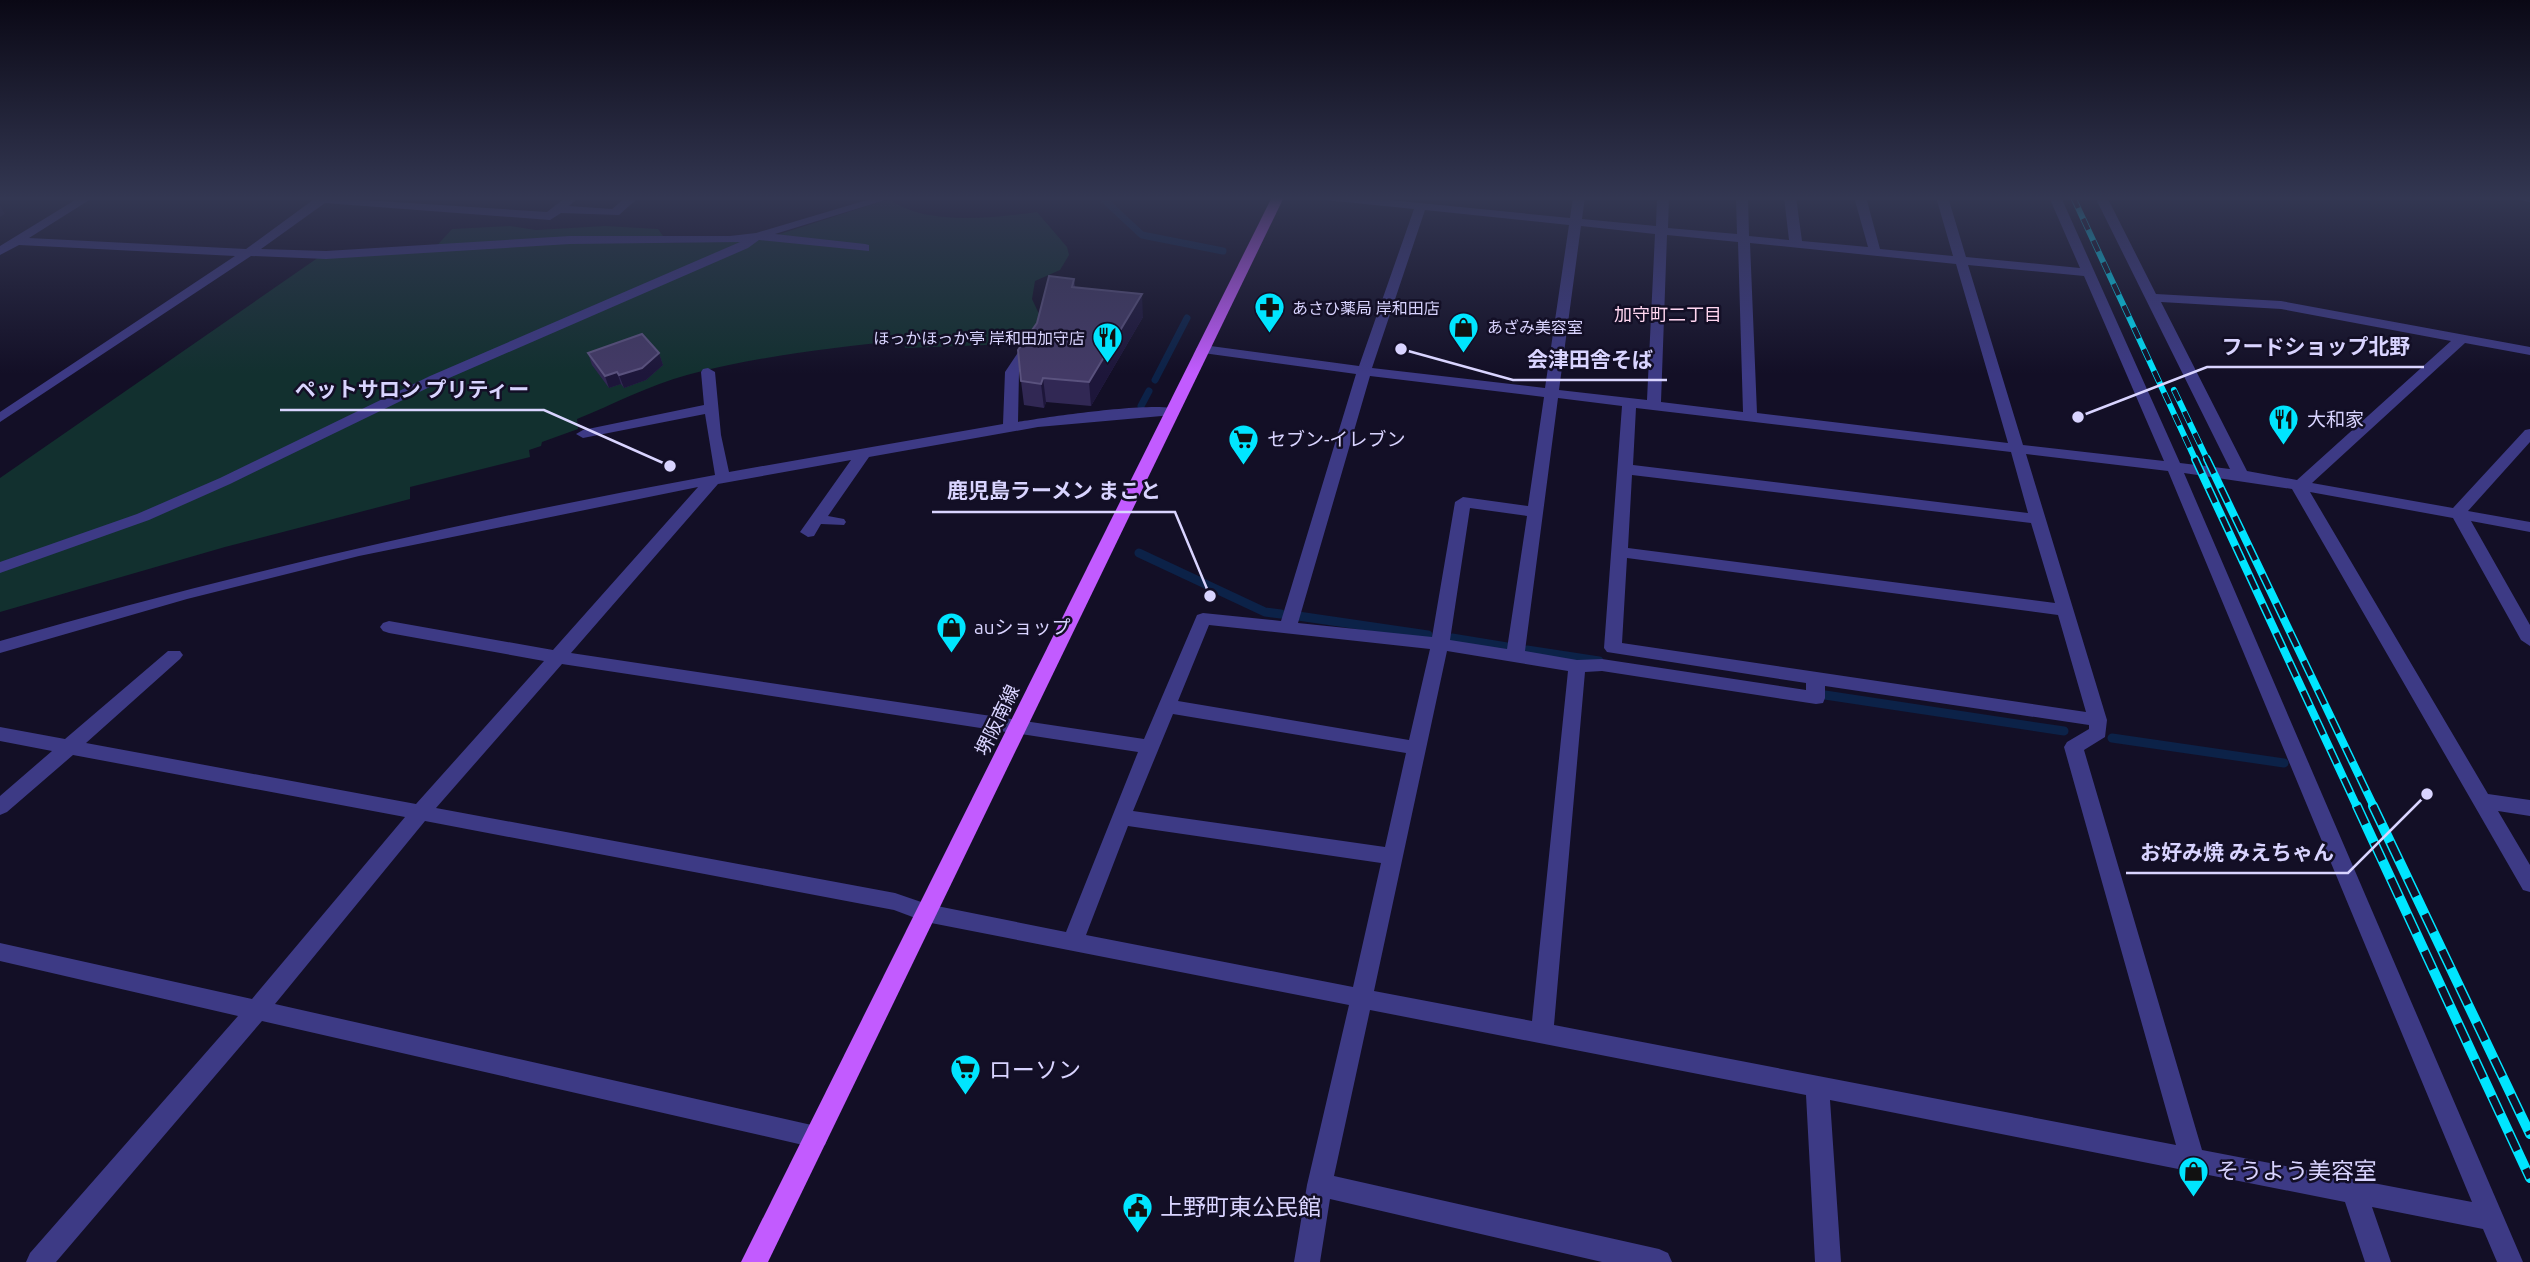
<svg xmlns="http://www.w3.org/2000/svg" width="2530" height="1262" font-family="Ubuntu,'Noto Sans JP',sans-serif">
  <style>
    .green { fill: #12302f }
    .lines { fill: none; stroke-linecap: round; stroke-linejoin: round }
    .stream-far1 { stroke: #0c2248; stroke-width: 7 }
    .stream { stroke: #0c2248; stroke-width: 9 }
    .minor { fill: #3d3a85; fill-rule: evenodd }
    .major { fill: #c25bff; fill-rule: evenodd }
    .rail-far2-casing { stroke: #00e5ff; stroke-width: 6 }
    .rail-far1-casing { stroke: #00e5ff; stroke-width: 8 }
    .rail-casing { stroke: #00e5ff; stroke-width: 10 }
    .rail-far2 { stroke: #130f26; stroke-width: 4.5; stroke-dasharray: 12; stroke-linecap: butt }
    .rail-far1 { stroke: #130f26; stroke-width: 5; stroke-dasharray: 16; stroke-linecap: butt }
    .rail { stroke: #130f26; stroke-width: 7; stroke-dasharray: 20; stroke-linecap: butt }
    .wall { fill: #312854 }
    .shaded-wall { fill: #1d163a }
    .building { fill: #433a66; stroke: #5a527e; stroke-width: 2 }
    .labels { text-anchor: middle; stroke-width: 5; stroke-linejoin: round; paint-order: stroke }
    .far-poi-label { font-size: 16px; fill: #d9d4ff; stroke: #130f26; text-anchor: start }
    .far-neighbourhood-label { font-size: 18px; fill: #ffd6f0; stroke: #130f26 }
    .poi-label { font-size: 19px; fill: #d9d4ff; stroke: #130f26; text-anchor: start }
    .street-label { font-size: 19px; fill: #d9d4ff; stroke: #130f26 }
    .near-poi-label { font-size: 23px; fill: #d9d4ff; stroke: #130f26; text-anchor: start }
    .leader { fill: none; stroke: #d9d4ff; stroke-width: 2.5 }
    .callout-dot { fill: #d9d4ff; stroke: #130f26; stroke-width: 2.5 }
    .callout-label { font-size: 21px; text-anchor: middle; font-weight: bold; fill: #d9d4ff; stroke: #130f26; stroke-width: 5; stroke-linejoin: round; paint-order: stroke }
  </style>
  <rect width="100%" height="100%" fill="#130f26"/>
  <path class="green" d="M889,199C924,226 995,218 1037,212L1067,247L1069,255L1060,270L1035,281L1032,299L1040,316L1036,343L905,348L904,340C831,348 758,356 687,375C649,385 612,405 577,419L578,429L542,442L541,446L529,450L530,457L410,487V499L225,547L0,612V478L319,257L432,251L452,229L510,226L536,230L605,226L658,229L663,236L662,243L761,240Z"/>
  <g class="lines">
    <path class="stream-far1" d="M1101,197L1142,235L1223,251
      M1155,380L1187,318
      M1141,406L1149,391"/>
    <path class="stream" d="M1139,553L1265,612L1281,614
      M1298,616L1428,635
      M1452,638L1507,647
      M1527,650L1599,661
      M1825,695L2064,731
      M2112,738L2284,763"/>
    <path class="minor" d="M80,197H94L29,238L246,249L317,197L547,212L566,197H579L569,206L612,209L626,197H639L619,215L561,213L550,220L325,203L261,249L326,251L570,236H730L756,233L877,197H895L775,234L865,244L869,245V251L759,240L748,248L440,382L230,484L149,520L0,573V562L137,514L220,478L430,376L740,242L570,244L326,259L251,256L0,422V412L235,256L19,245L0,255V246Z
      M1319,197H1359L1570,218L1573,197H1585L1582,219L1656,226L1657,197H1669L1668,228L1737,234L1736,197H1748L1749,236L1789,240L1784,197H1796L1802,241L1868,247L1854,197H1866L1880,249L1953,256L1936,197H1948L1966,257L2080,268L2049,197H2061L2180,463L2230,469L2095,197H2107L2156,294L2281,301L2530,347V355L2465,343L2312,483L2453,508L2525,430L2530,429V442L2468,511L2530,522V532L2471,521L2530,625V646L2521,640L2453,518L2310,492L2488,794L2530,800V816L2498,811L2530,865V892L2523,890L2292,489L2184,473L2523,1262H2497L2483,1229L2372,1207L2391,1262H2365L2345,1202L1830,1100L1841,1262H1815L1806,1095L1370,1010L1334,1176L1659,1249L1668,1253L1672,1262H1602L1330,1199L1320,1262H1294L1307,1185L1349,1005L926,922L894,910L425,821L275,1004L816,1126L825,1129L828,1137L825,1145L816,1148L262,1021L56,1262H26L30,1253L238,1016L0,961V943L252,999L405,817L73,755L7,812L0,815V796L52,751L0,741V727L65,739L168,651H180L183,655L180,659L86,743L416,804L544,661L389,633L383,631L380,627L383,623L389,621L553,650L698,487L359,556L187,599L0,653V641C236,573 473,519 715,475L705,414L583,438L576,434L583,430L704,405L701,372L703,369L708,368L715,372L721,435L729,472L1003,424L1005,372L1021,348L1026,347L1033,351L1019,372L1018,422C1042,418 1167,399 1180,411L1173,415L1038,427L869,457L828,516L844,519L846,522L844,525L821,524L814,536L808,537L800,532L851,460L718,484L571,653L1144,739L1197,615L1203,613L1281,621L1356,374L1203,353L1196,349L1203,345L1359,366L1414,209L1325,200ZM1425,210L1569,225L1545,388L1372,368ZM1581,226L1655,234L1647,400L1559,390ZM1667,235L1738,242L1743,412L1661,402ZM1750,243L1956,264L2008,443L1757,413ZM1968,265L2084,276L2164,461L2023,445ZM2161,302L2281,309L2451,341L2297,480L2247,471ZM1370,376L1544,397L1528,506L1463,497L1455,502L1432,637L1298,623ZM1558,398L1622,406L1604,648L1607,652L1806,683V690L1602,659L1577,660L1525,651ZM1636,408L2011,452L2028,513L1633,465ZM2026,454L2168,471L2472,1202L2202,1150L2084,750L2105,737L2107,720ZM1632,475L2031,523L2055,603L1628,548ZM1470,508L1527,516L1507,649L1450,640ZM1627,558L2058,615L2086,712L1622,643ZM1209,625L1430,649L1409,740L1178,701ZM1447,651L1568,671L1532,1021L1374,991ZM562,664L1138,752L1066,932L927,904L895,893L436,808ZM1602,671L1816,704L1823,703L1825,698V686L2089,725V729L2067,742L2064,747L2176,1145L1554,1025L1585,672ZM1173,714L1406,753L1385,847L1133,811ZM1128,826L1381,863L1353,987L1086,935Z
      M2512,197H2530V202L2514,199Z"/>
    <path class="major" d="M1272,197H1284L768,1262H741Z"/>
    <defs>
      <path id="rail-far2" d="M2073,197L2196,461
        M2174,390L2208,461"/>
      <path id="rail-far1" d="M2195,459L2357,807
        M2207,459L2374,807"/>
      <path id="rail" d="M2357,806L2530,1178
        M2373,806L2530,1134"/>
    </defs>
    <use href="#rail-far2" class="rail-far2-casing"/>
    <use href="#rail-far1" class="rail-far1-casing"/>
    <use href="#rail" class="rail-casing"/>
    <use href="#rail-far2" class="rail-far2"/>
    <use href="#rail-far1" class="rail-far1"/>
    <use href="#rail" class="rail"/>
  </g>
  <path class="wall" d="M1074,279L1075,287L1143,317L1091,406L1046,402L1044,408L1024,405L1021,381Z
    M588,353H659L663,365L646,380L624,388L621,384L609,388L592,365Z"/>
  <path class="shaded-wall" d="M0,205L5,214L0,217Z
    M1142,294L1143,317L1091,406L1089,382Z
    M659,353L663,365L646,380L624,388L619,375Z
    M617,372L621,384L609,388L605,376Z
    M1043,378L1046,402L1044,408L1041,384Z"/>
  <path class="building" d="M1049,276L1074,279L1072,287L1142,294L1089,382L1043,378L1041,384L1021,381L1018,350L1037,323Z
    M642,334L659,353L642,368L619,375L617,372L605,376L588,353Z"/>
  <linearGradient id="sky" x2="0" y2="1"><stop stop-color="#0a0815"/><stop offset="0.53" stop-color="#333752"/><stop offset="1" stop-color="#333752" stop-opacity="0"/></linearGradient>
  <rect width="2530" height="374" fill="url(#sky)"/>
  <defs>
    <symbol id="pharmacy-pin" viewBox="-11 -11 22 30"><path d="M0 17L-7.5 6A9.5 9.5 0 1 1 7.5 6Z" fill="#00e5ff" stroke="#130f26"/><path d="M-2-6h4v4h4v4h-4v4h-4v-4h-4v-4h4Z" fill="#111"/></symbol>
    <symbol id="shop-pin" viewBox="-11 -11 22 30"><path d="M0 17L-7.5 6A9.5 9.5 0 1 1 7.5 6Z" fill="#00e5ff" stroke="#130f26"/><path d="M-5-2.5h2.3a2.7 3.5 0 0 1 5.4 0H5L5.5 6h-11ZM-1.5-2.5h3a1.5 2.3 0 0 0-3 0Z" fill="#111"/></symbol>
    <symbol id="restaurant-pin" viewBox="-11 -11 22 30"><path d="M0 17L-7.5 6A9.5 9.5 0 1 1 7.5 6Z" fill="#00e5ff" stroke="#130f26"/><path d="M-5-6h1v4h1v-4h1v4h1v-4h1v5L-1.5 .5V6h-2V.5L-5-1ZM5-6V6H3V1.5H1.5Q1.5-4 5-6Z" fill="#111"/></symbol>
    <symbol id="supermarket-pin" viewBox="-11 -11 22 30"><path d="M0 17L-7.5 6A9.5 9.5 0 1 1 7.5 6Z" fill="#00e5ff" stroke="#130f26"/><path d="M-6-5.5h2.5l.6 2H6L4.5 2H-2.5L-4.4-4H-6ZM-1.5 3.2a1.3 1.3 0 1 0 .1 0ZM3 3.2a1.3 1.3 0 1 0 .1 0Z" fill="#111"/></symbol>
    <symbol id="civic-pin" viewBox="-11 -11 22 30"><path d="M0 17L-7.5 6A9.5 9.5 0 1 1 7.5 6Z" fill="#00e5ff" stroke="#130f26"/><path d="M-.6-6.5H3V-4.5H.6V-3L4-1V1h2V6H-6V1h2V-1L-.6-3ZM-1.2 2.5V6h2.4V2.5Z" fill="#111"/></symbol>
  </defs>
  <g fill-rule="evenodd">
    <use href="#pharmacy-pin" x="1252" y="290" width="35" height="47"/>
    <use href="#shop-pin" x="1446" y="310" width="35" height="47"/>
    <use href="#restaurant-pin" x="1090" y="320" width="35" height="47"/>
    <use href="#restaurant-pin" x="2266" y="402" width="35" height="47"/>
    <use href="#supermarket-pin" x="1226" y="422" width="35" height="47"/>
    <use href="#shop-pin" x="934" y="610" width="35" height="47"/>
    <use href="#supermarket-pin" x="948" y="1052" width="35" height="47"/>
    <use href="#shop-pin" x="2176" y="1154" width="35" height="47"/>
    <use href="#civic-pin" x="1120" y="1190" width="35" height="47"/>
  </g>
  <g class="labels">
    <g class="far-poi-label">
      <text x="1292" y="314">あさひ薬局 岸和田店</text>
      <text x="1487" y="333">あざみ美容室</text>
      <text x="1085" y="344" text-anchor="end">ほっかほっか亭 岸和田加守店</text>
    </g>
    <g class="far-neighbourhood-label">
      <text x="1668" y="321">加守町二丁目</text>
    </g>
    <g class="poi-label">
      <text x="2307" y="426">大和家</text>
      <text x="1267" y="446">セブン-イレブン</text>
      <text x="974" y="634">auショップ</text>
    </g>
    <g class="street-label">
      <text transform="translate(997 720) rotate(-64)" y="7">堺阪南線</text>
    </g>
    <g class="near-poi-label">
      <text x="989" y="1078">ローソン</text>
      <text x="2216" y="1179">そうよう美容室</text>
      <text x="1160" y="1215">上野町東公民館</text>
    </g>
  </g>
  <path class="leader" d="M2078 417L2207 367H2424M1401 349L1513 380H1667M670 466L544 410H280M1210 596L1175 512H932M2427 794L2348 873H2126"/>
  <g class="callout-dot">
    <circle cx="2078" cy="417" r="7"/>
    <circle cx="1401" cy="349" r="7"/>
    <circle cx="670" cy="466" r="7"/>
    <circle cx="1210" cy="596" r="7"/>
    <circle cx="2427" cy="794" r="7"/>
  </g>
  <g class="callout-label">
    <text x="2316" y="354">フードショップ北野</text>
    <text x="1590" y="367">会津田舎そば</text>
    <text x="412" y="397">ペットサロン プリティー</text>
    <text x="1054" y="498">鹿児島ラーメン まこと</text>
    <text x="2237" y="860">お好み焼 みえちゃん</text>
  </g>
</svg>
